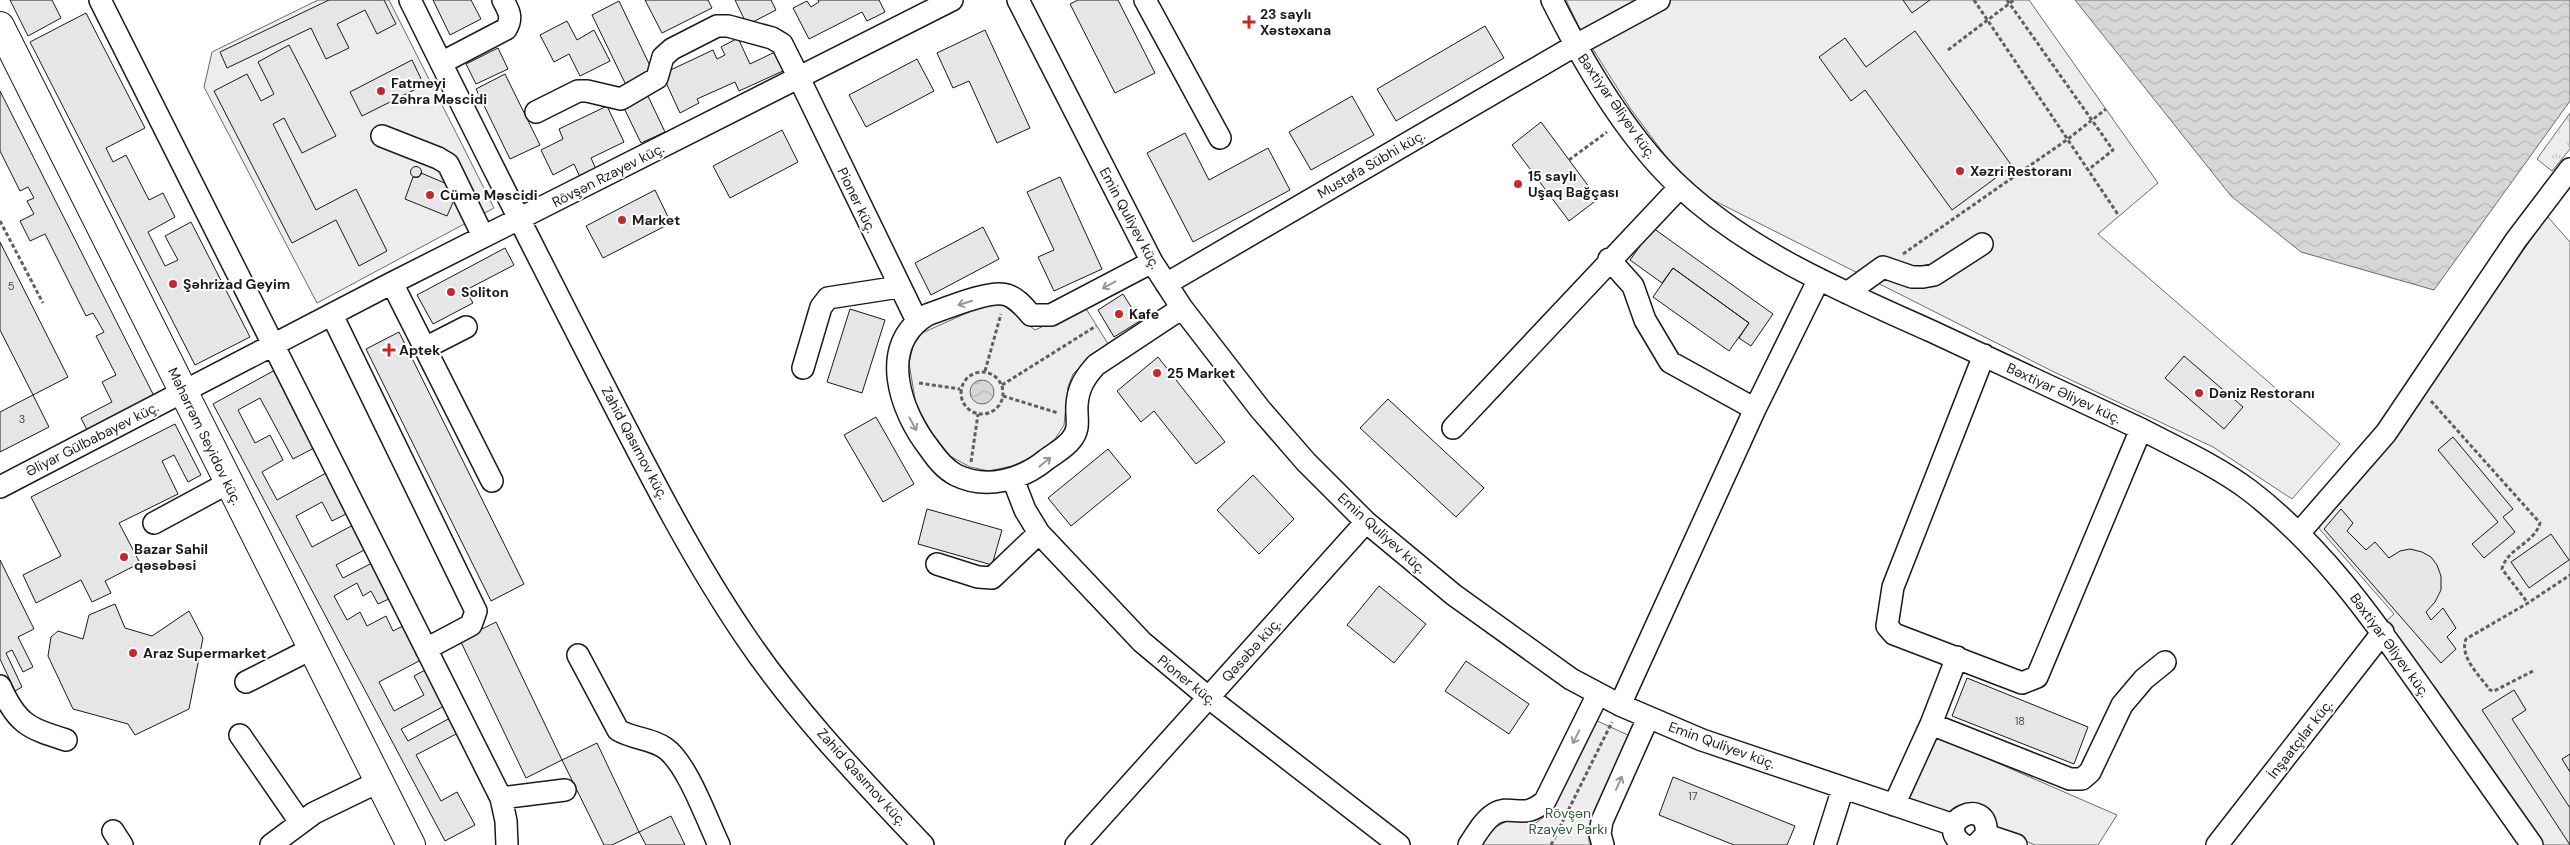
<svg xmlns="http://www.w3.org/2000/svg" width="2570" height="845" font-family="'DM Sans',sans-serif">
  <style>
    .grass { fill: url(#grass-tufts); stroke: #6a6a6a }
    .built { fill: #ededed; stroke: #6a6a6a }
    .water { fill: url(#water-waves); stroke: #6a6a6a }
    .building { fill: #e6e6e6; stroke: #1a1a1a }
    .lines { fill: none; stroke-linecap: round; stroke-linejoin: round }
    .minor-casing { stroke: #1a1a1a; stroke-width: 24 }
    .major-casing { stroke: #1a1a1a; stroke-width: 30 }
    .path { stroke: #5f5f5f; stroke-width: 3; stroke-dasharray: 4 2.5; stroke-linecap: butt }
    .minor { stroke: #fff; stroke-width: 21 }
    .major { stroke: #fff; stroke-width: 28 }
    .oneway { stroke: #989898 }
    .poi-dot { fill: #c62828; stroke: #fff; stroke-width: 2 }
    .labels { text-anchor: middle; stroke-width: 4; stroke-linejoin: round; paint-order: stroke }
    .number-label { font-size: 11px; fill: #4d4d4d }
    .poi-label { font-size: 14px; font-weight: bold; fill: #1a1a1a; stroke: #fff; text-anchor: start }
    .street-label { font-size: 14px; fill: #1a1a1a; stroke: #fff }
    .park-label { font-size: 14px; fill: #2b5a34; stroke: #fff }
  </style>
  <defs>
    <pattern id="grass-tufts" width="24" height="20" patternUnits="userSpaceOnUse" patternTransform="scale(1.25)"><rect width="24" height="20" fill="#ededed"/><path d="M3 7l-1-3M5 7V3M7 7l1-3M15 17l-1-3M17 17v-4M19 17l1-3" fill="none" stroke="#cbcbcb"/></pattern>
    <pattern id="water-waves" width="16" height="10" patternUnits="userSpaceOnUse" patternTransform="scale(1.25)"><rect width="16" height="10" fill="#d7d7d7"/><path d="M0 5q4-4 8 0t8 0" fill="none" stroke="#b8b8b8"/></pattern>
  </defs>
  <rect width="100%" height="100%" fill="#fff"/>
  <path class="grass" d="M2570,113V149L2552,171L2537,159Z"/>
  <path class="built" d="M318,0H389L494,208L317,303L204,87L212,52Z
    M1566,0H2029L2158,183L2098,234L2340,444L2292,499L2213,447L2054,372L1711,199L1673,166L1630,108L1579,27Z
    M2547,216L2570,242V845H2543L2384,623L2394,614L2316,525L2427,390Z
    M987,304L1003,305L1035,330L1085,307L1110,347L1085,362L1073,374L1068,387L1064,425L1055,439L1036,455L1012,466L989,471L970,467L950,456L932,433L916,405L909,363L913,346L922,333Z
    M1593,719L1630,736L1589,826V842L1591,845H1482L1494,828L1507,821L1536,823L1547,814Z
    M1933,735L2117,815L2098,845H2035L1997,829L1990,809L1977,804L1964,806L1951,816L1905,799Z"/>
  <path class="water" d="M2075,0H2570V101L2434,290L2301,252L2231,196Z
    M970 392a12 12 0 1 1 24 0a12 12 0 1 1-24 0Z"/>
  <path class="building" d="M10,0H52L61,18L28,36Z
    M329,0H384L396,24L377,34L365,10L337,24L349,48L326,59L311,28L227,68L220,52Z
    M433,0H471L481,19L450,35Z
    M645,0H708L712,8L662,33Z
    M735,0H771L776,10L747,25Z
    M818,0H879L885,12L867,21L862,12L809,39L793,8L807,1L811,7L819,2Z
    M1078,0H1118L1155,73L1115,93L1070,4Z
    M1903,0H1930L1912,13Z
    M619,1L653,72L626,85L592,15Z
    M86,13L145,128L106,148L113,162L126,155L149,200L163,193L175,217L148,232L165,266L178,260L165,236L191,222L250,337L195,365L30,42Z
    M567,21L577,40L594,30L610,61L580,76L569,54L554,62L540,35Z
    M1485,26L1504,58L1396,121L1377,89Z
    M985,30L1030,128L997,143L969,81L953,88L937,53Z
    M1915,31L2012,166L1952,210L1865,90L1851,101L1819,57L1845,38L1866,67Z
    M738,38L750,64L777,51L785,70L739,91L735,82L697,99L699,103L680,113L662,74L713,50L717,59L725,55L721,47Z
    M289,45L336,136L302,153L284,118L273,124L316,210L356,189L387,251L359,266L336,220L292,243L214,91L247,74L261,101L274,94L258,62Z
    M498,48L508,69L476,84L466,64Z
    M917,59L934,91L866,127L849,95Z
    M412,60L424,85L362,116L350,92Z
    M505,74L540,145L510,159L476,89Z
    M0,91L154,396L87,430L81,418L112,402L102,382L116,375L96,336L104,332L93,313L86,316L45,234L30,241L20,221L34,214L27,201L34,198L28,187L20,191L0,151Z
    M647,94L665,132L641,143L623,106Z
    M1352,96L1374,135L1311,170L1289,132Z
    M607,106L624,142L591,158L596,169L580,177L574,164L553,175L541,150L563,139L559,129Z
    M1541,122L1598,199L1569,221L1512,145Z
    M782,130L798,162L730,198L713,166Z
    M1185,133L1209,180L1268,148L1290,190L1193,242L1147,153Z
    M410.5 172a5.5 5.5 0 1 1 11 0a5.5 5.5 0 1 1-11 0Z
    M421,173L459,189L447,216L405,199L413,177H419Z
    M1060,177L1102,269L1054,291L1038,257L1054,250L1027,192Z
    M655,190L671,223L603,258L586,226Z
    M983,227L999,259L931,295L915,263Z
    M1653,228L1773,314L1751,346L1739,338L1749,323L1673,268L1662,283L1630,260Z
    M0,242L68,377L33,395L0,330Z
    M505,248L514,265L466,290L473,303L433,324L417,295Z
    M1673,268L1749,323L1729,351L1653,297Z
    M1123,294L1140,321L1114,337L1098,310Z
    M850,309L885,320L862,393L827,382Z
    M399,332L524,584L491,601L366,349Z
    M2184,356L2243,407L2224,429L2165,378Z
    M1158,357L1225,442L1196,464L1154,411L1141,422L1117,391Z
    M275,370L316,447L293,459L260,398L238,410L255,443L270,435L283,460L262,472L277,500L326,473L348,513L332,521L322,502L296,516L312,547L355,524L368,548L336,565L343,578L372,563L391,598L378,604L371,591L363,596L357,583L334,596L347,620L360,612L367,626L386,616L393,631L403,626L421,660L379,682L394,711L424,695L414,676L427,669L446,705L401,729L408,741L450,718L458,733L416,755L441,801L457,792L475,825L445,841L213,404Z
    M33,395L49,427L0,452V412Z
    M1388,399L1484,488L1456,517L1360,428Z
    M876,417L914,484L883,502L844,435Z
    M175,424L201,475L188,482L174,455L162,461L178,494L119,523L140,563L105,581L111,593L92,602L81,580L36,603L23,575L61,556L31,497Z
    M2453,437L2513,509L2503,517L2515,532L2484,558L2472,544L2498,522L2438,450Z
    M1108,449L1131,477L1071,526L1048,498Z
    M1253,475L1294,519L1259,554L1217,510Z
    M927,509L1002,530L992,565L918,544Z
    M2341,509L2353,523L2347,531L2366,550L2375,542L2389,558L2400,551L2410,549L2422,552L2431,557L2437,565L2441,576V590L2435,602L2426,612L2431,620L2443,608L2456,628L2447,637L2456,649L2441,663L2324,529Z
    M2551,534L2569,560L2529,588L2511,562Z
    M0,560L34,629L18,637L33,667L23,672L12,650L6,653L22,687L15,691L0,659Z
    M1379,586L1426,624L1394,663L1347,625Z
    M115,604L125,628L152,636L189,611L203,638L189,709L135,735L128,724L73,709L48,656L51,637L58,631L83,639L89,615Z
    M496,622L562,760L526,778L460,640Z
    M1466,661L1529,704L1509,734L1445,691Z
    M1967,678L2088,727L2074,764L1952,716Z
    M2514,690L2526,710L2512,719L2570,808V845L2482,710Z
    M597,743L639,832L612,845H604L562,760Z
    M2570,754V772L2562,759Z
    M1673,777L1795,826L1787,845H1734L1659,815Z
    M671,816L685,845H646L639,832Z"/>
  <g class="lines">
    <defs>
      <path id="minor" d="M100,0L501,798L506,821L507,845
        M410,0C471,124 533,247 596,370C643,461 688,552 745,636C796,712 861,779 923,845
        M1018,0L1152,262L1182,308L1260,409L1306,462L1366,522L1454,595L1571,679L1620,705L1702,740L1954,825
        M1145,0L1220,138
        M1552,0C1584,64 1627,138 1680,187C1751,253 1844,292 1931,331C2001,363 2071,396 2141,429C2177,448 2217,466 2249,490C2322,546 2373,619 2425,693C2461,744 2496,794 2532,845
        M441,63L506,29C513,18 509,11 503,0
        M536,112L578,91H587L621,99L657,78L663,57L672,49L717,26H728L772,38L782,44L799,78L917,321
        M382,136L438,158L448,164L483,236
        M1609,259L1633,286L1645,320L1670,362L1755,409
        M1152,262L1051,315H1031C1024,307 1017,298 1007,295C991,289 944,309 927,315C877,345 900,411 929,448C936,458 944,469 956,475C986,490 1022,480 1047,459C1055,453 1065,448 1071,440C1081,428 1076,419 1077,405C1078,388 1085,377 1096,365L1182,308
        M392,283L492,481
        M1166,284L1576,45L1659,0
        M1847,293L1883,267L1912,277H1923L1934,275L1982,244
        M332,315L476,611L471,625L426,649
        M425,348L466,327
        M1984,355L1893,587L1887,626L1894,634L2022,683L2037,677L2141,429
        M803,368L821,307L828,298L899,287
        M1453,428L1680,187
        M1013,479L1025,510L1039,533L1142,642L1209,698L1399,845
        M0,487L392,283L952,0
        M154,523L228,483
        M2299,533L2386,433L2516,240L2570,169
        M937,564L978,577L992,578L1039,533
        M578,655L618,730C633,739 651,738 665,748C687,763 707,820 719,845
        M246,682L311,649
        M0,686C17,724 28,728 66,740
        M1620,705L1755,409L1819,279
        M1931,724L2070,779H2082L2090,772L2122,705L2144,679L2165,662
        M240,735L300,822
        M501,798L565,790
        M1894,805L1931,724L1957,657
        M113,831L122,845
        M1986,835L2016,845
        M271,845L314,813L378,782
        M1076,845L1366,522
        M1469,845C1476,835 1483,821 1494,814C1512,803 1523,821 1545,801L1598,694
        M1603,845L1600,834L1602,821L1648,718
        M1825,845L1843,788
        M1964,845C1930,822 1990,793 1986,835L1976,845
        M2217,845L2383,632"/>
      <path id="major" d="M0,26L411,845"/>
    </defs>
    <use href="#minor" class="minor-casing"/>
    <use href="#major" class="major-casing"/>
    <path class="path" d="M1974,0L2119,216
      M2007,0L2113,150L2088,170
      M1948,50L2014,0
      M1569,160L1607,132
      M0,221L43,303
      M1903,254L2068,139L2106,109
      M985,371L1001,314
      M961 393a21 21 0 1 1 42 0a21 21 0 1 1-42 0Z
      M919,383L960,389
      M1002,385L1096,326
      M1003,396L1058,413
      M2431,401L2540,523C2534,544 2507,548 2502,569L2528,603
      M971,462L978,414
      M2533,671L2494,691L2490,690C2480,676 2459,657 2466,639L2528,603L2570,575
      M1551,845L1612,722"/>
    <use href="#minor" class="minor"/>
    <use href="#major" class="major"/>
  </g>
  <defs><path id="oneway-shaft" d="M-6 0H5M1.5-3L5.5 0L1.5 3" fill="none" stroke-width="1.6" stroke-linecap="round" stroke-linejoin="round" transform="scale(1.25)"/></defs>
  <g class="oneway">
    <use href="#oneway-shaft" transform="translate(1109 285) rotate(152)"/>
    <use href="#oneway-shaft" transform="translate(965 303) rotate(162)"/>
    <use href="#oneway-shaft" transform="translate(913 424) rotate(61)"/>
    <use href="#oneway-shaft" transform="translate(1045 462) rotate(-39)"/>
    <use href="#oneway-shaft" transform="translate(1576 737) rotate(116)"/>
    <use href="#oneway-shaft" transform="translate(1619 783) rotate(-66)"/>
  </g>
  <g class="poi-dot">
    <path d="M1246.5 14.5h5v5h5v5h-5v5h-5v-5h-5v-5h5z"/>
    <circle cx="381" cy="91" r="5"/>
    <circle cx="1960" cy="171" r="5"/>
    <circle cx="1518" cy="184" r="5"/>
    <circle cx="430" cy="195" r="5"/>
    <circle cx="622" cy="220" r="5"/>
    <circle cx="173" cy="284" r="5"/>
    <circle cx="451" cy="292" r="5"/>
    <circle cx="1119" cy="314" r="5"/>
    <path d="M386.5 342.5h5v5h5v5h-5v5h-5v-5h-5v-5h5z"/>
    <circle cx="1157" cy="373" r="5"/>
    <circle cx="2199" cy="393" r="5"/>
    <circle cx="124" cy="557" r="5"/>
    <circle cx="133" cy="653" r="5"/>
  </g>
  <g class="labels">
    <g class="number-label">
      <text x="11" y="290">5</text>
      <text x="22" y="423">3</text>
      <text x="2020" y="725">18</text>
      <text x="1693" y="800">17</text>
    </g>
    <g class="poi-label">
      <text x="1260" y="19">23 saylı<tspan x="1260" dy="16">Xəstəxana</tspan></text>
      <text x="391" y="88">Fatmeyi<tspan x="391" dy="16">Zəhra Məscidi</tspan></text>
      <text x="1970" y="176">Xəzri Restoranı</text>
      <text x="1528" y="181">15 saylı<tspan x="1528" dy="16">Uşaq Bağçası</tspan></text>
      <text x="440" y="200">Cümə Məscidi</text>
      <text x="632" y="225">Market</text>
      <text x="183" y="289">Şəhrizad Geyim</text>
      <text x="461" y="297">Soliton</text>
      <text x="1129" y="319">Kafe</text>
      <text x="399" y="355">Aptek</text>
      <text x="1167" y="378">25 Market</text>
      <text x="2209" y="398">Dəniz Restoranı</text>
      <text x="134" y="554">Bazar Sahil<tspan x="134" dy="16">qəsəbəsi</tspan></text>
      <text x="143" y="658">Araz Supermarket</text>
    </g>
    <g class="street-label">
      <text transform="translate(1617 106) rotate(55)" y="5">Bəxtiyar Əliyev küç.</text>
      <text transform="translate(1371 164) rotate(-30)" y="5">Mustafa Sübhi küç.</text>
      <text transform="translate(608 175) rotate(-27)" y="5">Rövşən Rzayev küç.</text>
      <text transform="translate(857 200) rotate(64)" y="5">Pioner küç.</text>
      <text transform="translate(1130 218) rotate(62)" y="5">Emin Quliyev küç.</text>
      <text transform="translate(2064 393) rotate(25)" y="5">Bəxtiyar Əliyev küç.</text>
      <text transform="translate(205 436) rotate(64)" y="5">Məhərrəm Seyidov küç.</text>
      <text transform="translate(92 439) rotate(-27)" y="5">Əliyar Gülbabayev küç.</text>
      <text transform="translate(635 443) rotate(62)" y="5">Zahid Qasımov küç.</text>
      <text transform="translate(1382 533) rotate(42)" y="5">Emin Quliyev küç.</text>
      <text transform="translate(2390 645) rotate(54)" y="5">Bəxtiyar Əliyev küç.</text>
      <text transform="translate(1251 650) rotate(-48)" y="5">Qəsəbə küç.</text>
      <text transform="translate(1187 680) rotate(39)" y="5">Pioner küç.</text>
      <text transform="translate(2300 739) rotate(-52)" y="5">İnşaatçılar küç.</text>
      <text transform="translate(1722 745) rotate(20)" y="5">Emin Quliyev küç.</text>
      <text transform="translate(862 777) rotate(48)" y="5">Zahid Qasımov küç.</text>
    </g>
    <g class="park-label">
      <text x="1568" y="818">Rövşən<tspan x="1568" dy="16">Rzayev Parkı</tspan></text>
    </g>
  </g>
</svg>
